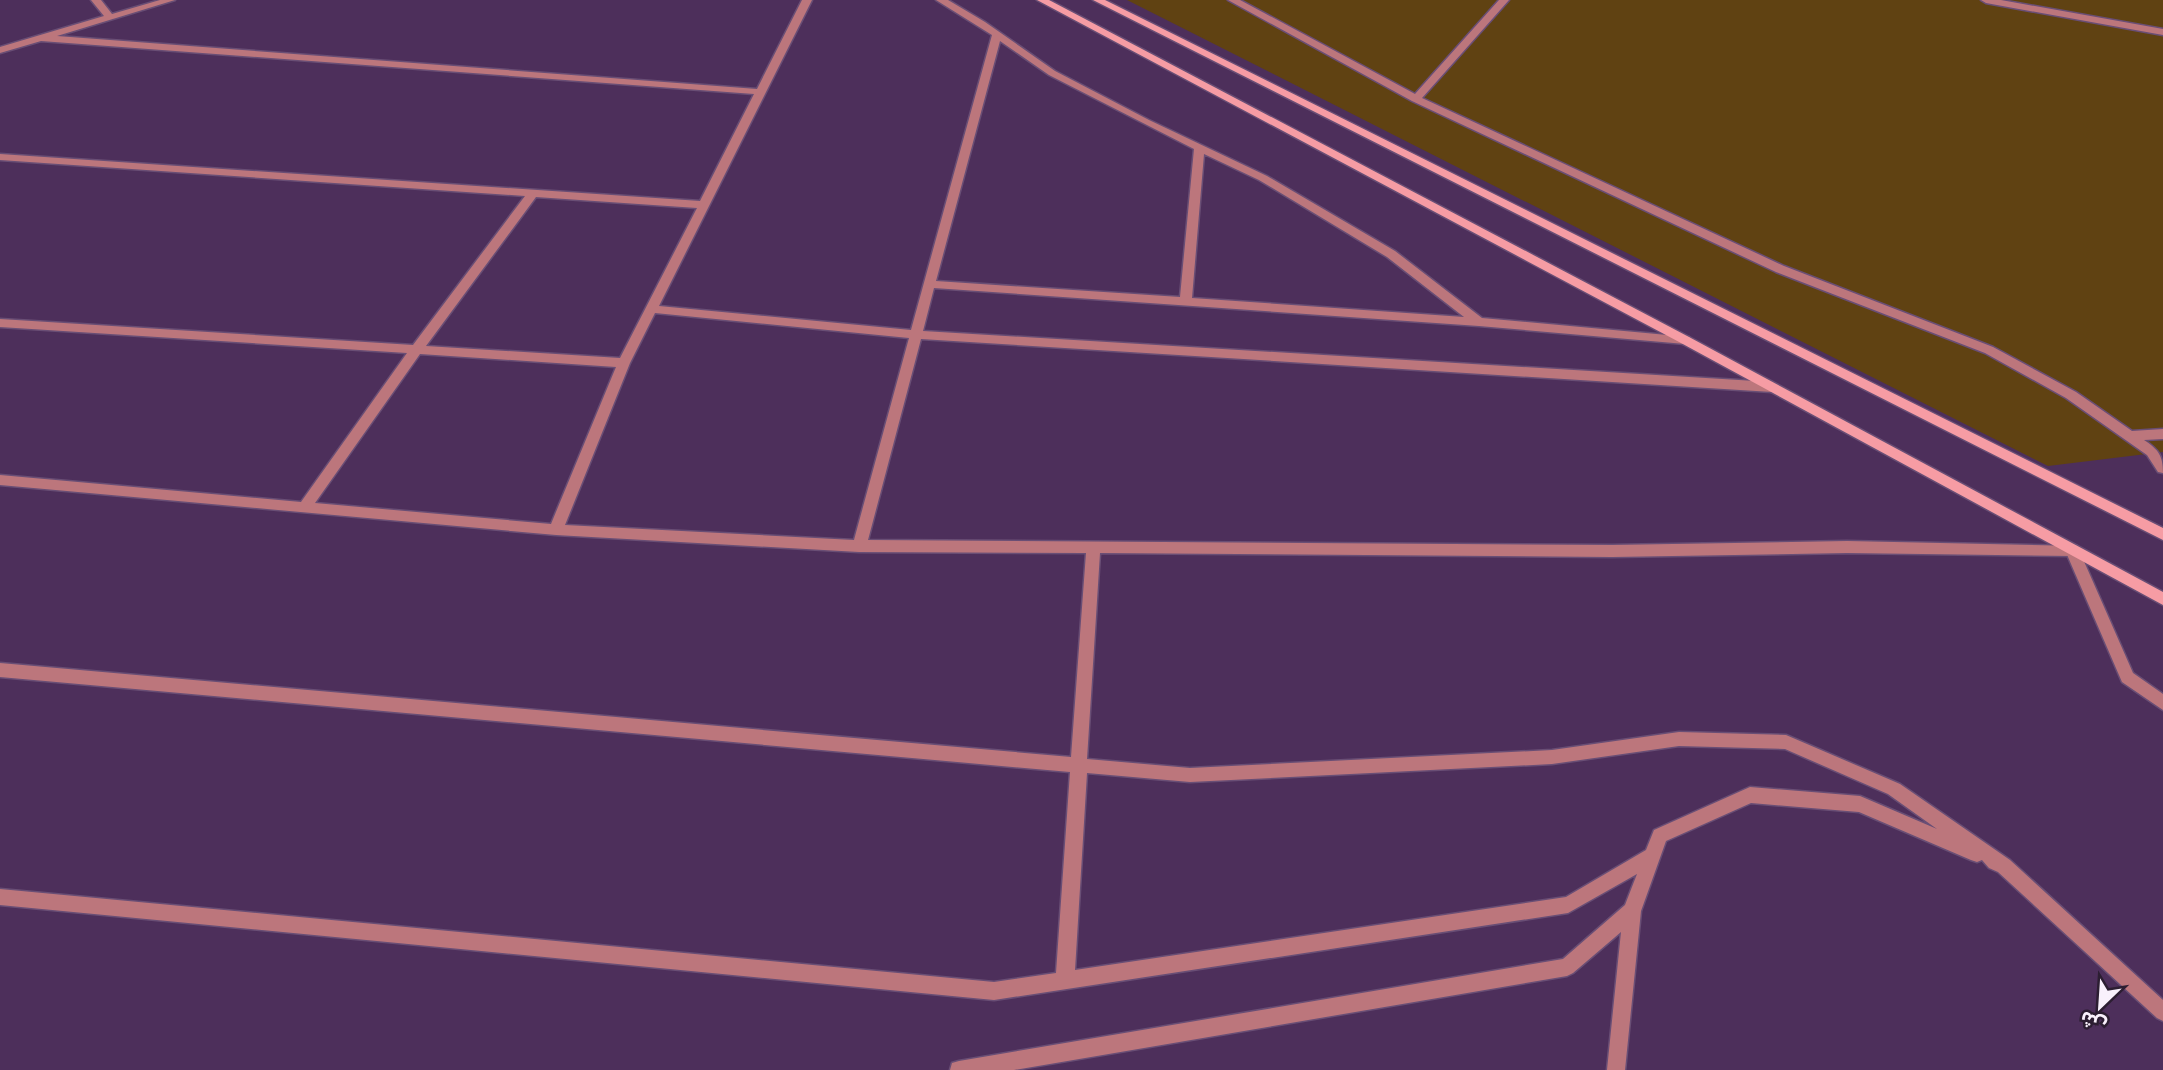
<svg xmlns="http://www.w3.org/2000/svg" width="2163" height="1070" font-family="'Open Sans','Noto Sans Arabic',sans-serif">
  <style>
    .green { fill: #604212 }
    .lines { fill: none; stroke-linecap: round; stroke-linejoin: round }
    .service-casing { stroke: #694e75; stroke-width: 3 }
    .minor-casing { stroke: #694e75; stroke-width: 3 }
    .secondary-casing { stroke: #694e75; stroke-width: 3 }
    .service { fill: #bc767c; fill-rule: evenodd }
    .minor { fill: #bc767c; fill-rule: evenodd }
    .secondary { fill: #f69ca4; fill-rule: evenodd }
  </style>
  <rect width="100%" height="100%" fill="#4d2f5b"/>
  <path class="green" d="M1127,0H2163V452L2048,466Z"/>
  <g class="lines">
    <defs>
      <path id="service" d="M1228,0H1240L1415,94L1499,0H1509L1422,98L1784,266L1993,347L2076,392L2132,431L2163,429V439L2144,440C2159,450 2163,456 2163,473L2158,472L2147,455L2066,398L1985,353L1776,272L1412,101Z
        M1981,0H2001L2163,29V35L1986,3Z
        M2072,544L2077,546L2079,550L2133,673L2163,694V710L2122,682L2065,550L2067,546Z"/>
      <path id="minor" d="M91,0H101L112,14L160,0H175L57,36L757,89L802,0H812L659,306L911,330L992,35L936,0H948L985,22L1055,71L1149,120L1267,176L1395,251L1482,318L1689,337L1691,340L1689,343L1685,344L1479,326L934,288L923,331L1772,382L1778,387L1772,392L921,339L868,540L1612,545L1847,541L2077,546L2079,550L2077,554L2072,556L1847,553L1612,557L1100,553L1087,759L1190,768L1552,750L1679,732L1786,735L1900,784L2010,860L2163,1000V1021L2157,1018L1998,872L1989,868L1982,860L1977,862L1971,860L1859,812L1751,803L1666,841L1641,911L1625,1070H1607L1621,932L1573,973L1567,976L1014,1070H950L952,1063L959,1061L1563,959L1625,905L1637,874L1568,913L994,1000L0,905V889L994,982L1056,973L1070,772L0,677V663L1071,757L1086,553L859,552L556,535L0,485V475L301,502L407,353L0,327V319L413,345L525,196L0,160V154L700,201L754,94L41,41L0,53V47L104,16ZM1000,41L1049,75L1194,149L1180,297L936,281ZM1204,154L1259,180L1387,257L1464,317L1192,298ZM536,197L697,208L620,358L426,346ZM655,313L909,338L854,540L565,525L630,363ZM420,354L616,367L551,524L315,503ZM1679,746L1785,749L1888,794L1937,829L1860,796L1750,787L1654,830L1646,850L1566,897L1075,970L1087,773L1190,782L1552,764Z"/>
      <path id="secondary" d="M1037,0H1049L1689,337L2163,592V605L1681,343Z
        M1093,0H1105L2163,528V540Z"/>
    </defs>
    <use href="#service" class="service-casing"/>
    <use href="#minor" class="minor-casing"/>
    <use href="#secondary" class="secondary-casing"/>
    <use href="#service" class="service"/>
    <use href="#minor" class="minor"/>
    <use href="#secondary" class="secondary"/>
  </g>
  <g transform="translate(2100 1007) rotate(205)" stroke="#2c1e32" stroke-width="5" paint-order="stroke">
  <path d="M0-5L12 26L0 18L-12 26Z" fill="#f9f1fc"/>
  <text y="-10" font-size="19" font-weight="bold" text-anchor="middle" fill="#f9f1fc">ش</text>
  </g>
</svg>
